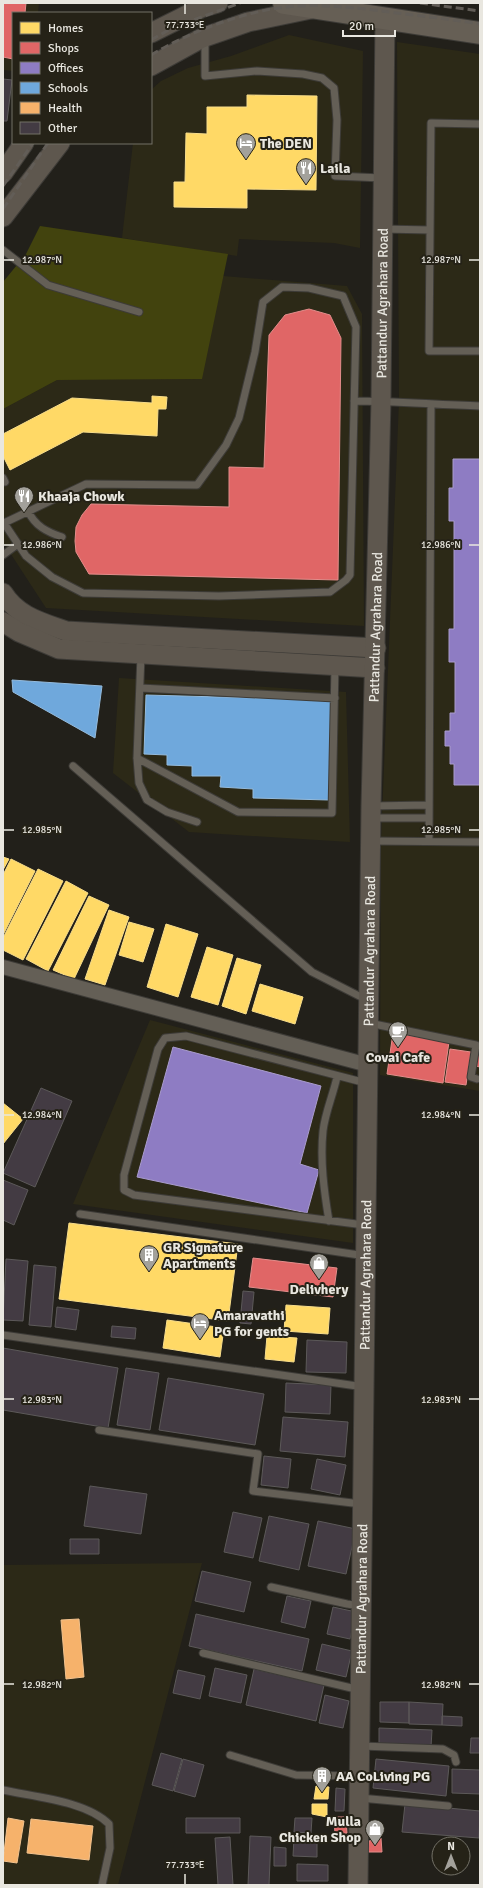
<svg xmlns="http://www.w3.org/2000/svg" width="483" height="1888" font-family="Signika,sans-serif">
  <style>
    .built { fill: #2c2917 }
    .green { fill: #42430e }
    .homes { fill: #ffd966; stroke: #f8dd8b }
    .shops { fill: #e06666; stroke: #e38d8b }
    .offices { fill: #8e7cc3; stroke: #a99ccc }
    .schools { fill: #6fa8dc; stroke: #94bbdd }
    .health { fill: #f6b26b; stroke: #f2c28e }
    .building { fill: #433b43; stroke: #5c5959 }
    .lines { fill: none; stroke-linecap: round; stroke-linejoin: round }
    .lane-casing { stroke: #3d3b37; stroke-width: 9 }
    .street-casing { stroke: #3d3b37; stroke-width: 16 }
    .secondary-casing { stroke: #3d3b37; stroke-width: 21 }
    .primary-casing { stroke: #3d3b37; stroke-width: 24 }
    .lane { stroke: #645f56; stroke-width: 7 }
    .street { stroke: #645f56; stroke-width: 14 }
    .secondary { stroke: #5e574e; stroke-width: 19 }
    .primary { stroke: #665f55; stroke-width: 22 }
    .rail { stroke: #625d57; stroke-width: 3; stroke-dasharray: 8 4; stroke-linecap: butt }
    .ticks { fill: none; stroke: #e9e7e0; stroke-width: 1.5 }
    .labels { text-anchor: middle; stroke-width: 4; stroke-linejoin: round; paint-order: stroke }
    .poi-label { font-size: 14px; font-weight: bold; fill: #e9e7e0; stroke: #252217; text-anchor: start }
    .street-label { font-size: 14px; fill: #e9e7e0; stroke: #252217 }
    .ticks-label { font-size: 10px; text-anchor: middle; fill: #e9e7e0; stroke: #252217; stroke-width: 4; stroke-linejoin: round; paint-order: stroke }
  </style>
  <rect width="100%" height="100%" fill="#22201a"/>
  <path class="built" d="M3,3H39L38,13H13V71L3,70Z
    M289,35L363,51L360,248L334,243L239,239L237,256L122,238L133,143H151V90L161,81L188,68L231,56Z
    M397,42L480,54V1091L380,1075L381,841L399,401Z
    M223,276L347,286L362,314L364,626L46,608L3,542V409L57,380L201,379Z
    M119,678L346,692L350,842L189,832L113,773Z
    M150,1020L353,1073V1243L73,1204Z
    M202,1563L118,1885H3V1565Z"/>
  <path class="green" d="M40,226L228,254L202,379L57,380L3,409V282L26,254Z"/>
  <path class="homes" d="M247,95L317,96L316,190L247,189V208L174,207V182H185L186,133L207,134V107H247Z
    M152,396L167,397L166,409H158L157,436L83,432L10,470L3,456V434L72,398L152,403Z
    M3,857L9,859L3,870Z
    M11,859L35,871L3,935V875Z
    M38,869L63,881L23,960L3,950V938Z
    M66,881L88,893L48,971L26,959Z
    M89,896L109,905L74,979L53,970Z
    M109,910L129,917L105,985L85,979Z
    M129,922L154,929L143,962L119,955Z
    M166,924L198,934L178,997L147,987Z
    M207,947L233,955L218,1005L191,997Z
    M237,958L261,965L246,1014L222,1006Z
    M260,984L303,997L295,1024L252,1011Z
    M3,1103L23,1119L3,1144Z
    M69,1223L238,1244L228,1321L59,1299Z
    M286,1305L330,1308L328,1334L284,1331Z
    M167,1320L224,1328L220,1357L163,1348Z
    M267,1336L297,1338L294,1362L265,1359Z
    M316,1786L329,1787L328,1799H314Z
    M312,1804H327V1817L312,1814Z"/>
  <path class="shops" d="M3,3H26L25,13H13V59L3,57Z
    M309,309L330,315L341,338L338,580L89,574L76,552L75,541L76,527L82,515L91,504L229,507V467L264,468L269,335L285,315Z
    M393,1033L449,1042L443,1083L387,1074Z
    M479,1042H480V1067L475,1066Z
    M450,1049L471,1052L466,1085L445,1082Z
    M253,1258L337,1268L333,1297L249,1287Z
    M334,1817H346L347,1833L335,1834Z
    M381,1838L382,1852H368L369,1841Z"/>
  <path class="offices" d="M453,459H480V785H454V764H450V746H445V731H450V713H455V662H449V629H454V521H449V488H453Z
    M173,1047L321,1086L300,1164L319,1170L307,1213L137,1177Z"/>
  <path class="schools" d="M12,680L102,686L95,738L13,692Z
    M146,695L331,700L329,800L253,798V789L220,787L221,776H192V766L167,765V755L144,754Z"/>
  <path class="health" d="M79,1619L84,1677L66,1679L61,1620Z
    M8,1818L24,1821L17,1863L3,1861Z
    M31,1819L93,1826L89,1860L27,1853Z"/>
  <path class="building" d="M3,79L12,80L7,121H3Z
    M41,1088L72,1101L35,1187L3,1173Z
    M3,1180L28,1190L14,1225L3,1220Z
    M6,1259L28,1261L23,1321L3,1320Z
    M34,1265L56,1267L51,1327L29,1325Z
    M243,1291L254,1292L251,1324L240,1323Z
    M57,1307L79,1310L76,1330L55,1327Z
    M112,1326L136,1328L135,1339L111,1337Z
    M307,1340L347,1342L346,1373L306,1372Z
    M3,1348L118,1368L108,1428L3,1410Z
    M126,1368L159,1373L150,1430L117,1425Z
    M168,1378L264,1394L255,1445L159,1430Z
    M286,1383L331,1385L330,1414L285,1412Z
    M283,1417L348,1422L345,1457L280,1451Z
    M264,1456L291,1459L288,1488L261,1485Z
    M317,1459L346,1465L340,1495L311,1489Z
    M90,1486L147,1494L141,1534L84,1526Z
    M233,1512L262,1518L253,1558L224,1552Z
    M269,1516L309,1524L299,1570L259,1561Z
    M318,1521L356,1529L346,1574L308,1566Z
    M70,1539H99V1554H70Z
    M202,1571L251,1582L244,1612L195,1601Z
    M287,1596L311,1601L305,1628L281,1622Z
    M333,1607L356,1612L350,1639L327,1634Z
    M196,1614L309,1639L302,1671L189,1646Z
    M322,1644L352,1651L346,1677L316,1670Z
    M215,1668L247,1675L241,1703L209,1696Z
    M254,1669L324,1685L316,1721L246,1705Z
    M178,1670L205,1676L200,1699L173,1693Z
    M325,1695L349,1701L343,1728L319,1723Z
    M380,1702H409V1723L380,1722Z
    M409,1702L443,1704L442,1725L409,1724Z
    M442,1716L462,1717V1726L442,1725Z
    M379,1728L432,1730L431,1747L379,1745Z
    M471,1738H480V1753H470Z
    M161,1753L182,1759L173,1791L152,1785Z
    M183,1759L204,1765L195,1797L174,1791Z
    M376,1759L449,1766L446,1796L373,1788Z
    M452,1769L480,1770V1794L452,1793Z
    M336,1788L345,1789L344,1811H335Z
    M405,1804L480,1811L479,1838L402,1832Z
    M186,1818H240V1833H186Z
    M295,1818H312L311,1833L294,1832Z
    M250,1836L271,1837L269,1885H248Z
    M230,1837L233,1885H218L215,1838Z
    M294,1838L317,1839V1857L293,1856Z
    M274,1847L286,1848V1866H274Z
    M297,1864L328,1865V1881H297Z"/>
  <g class="lines">
    <defs>
      <path id="lane" d="M202,38L205,46V76L257,71L303,74L322,78L334,88L337,120L335,176L382,178
        M480,124L431,123L429,351H480
        M383,229L430,230
        M3,250L48,285L139,312
        M354,401C396,401 438,405 480,406
        M3,478L5,482H3
        M28,511C35,526 47,532 62,537
        M3,524L4,523L86,484L197,485L226,445L239,418L255,352L263,302L282,287L309,288L343,296L356,327L350,575L346,580L330,592L219,596L83,593L52,577L26,556L4,523
        M3,555L18,544
        M141,655L137,758L139,783L147,800L167,812L197,822
        M140,688L335,698
        M137,758L238,812L332,813L335,666
        M73,766L312,972L367,1000
        M371,806L429,805
        M371,818H429
        M371,841L480,842
        M429,841L431,405
        M369,1023L476,1045L471,1077L477,1079
        M80,1214L366,1256
        M329,1221C324,1191 320,1161 323,1131C325,1113 333,1095 337,1077
        M364,1225L134,1195L124,1190V1175L158,1049L165,1038L186,1036L366,1083
        M3,1335L364,1387
        M99,1430L258,1454L253,1491L361,1504
        M271,1587L347,1604L361,1606
        M203,1653L360,1690
        M361,1746L443,1749L454,1755L456,1762
        M230,1755L296,1775L358,1776
        M3,1790C35,1797 86,1801 109,1824L110,1848L102,1885
        M360,1798L448,1806"/>
      <path id="street" d="M3,967L368,1065"/>
      <g id="secondary">
        <path d="M151,33L201,8L218,3"/>
        <path d="M151,66L202,38L248,22L311,9"/>
        <path d="M3,173L24,143"/>
        <path d="M3,217L60,143"/>
        <path d="M3,593C17,616 41,622 66,631L376,648"/>
        <path d="M3,622L19,632L59,649L375,668"/>
        <path id="s1" d="M358,1885L371,806L381,400L385,18"/>
      </g>
      <path id="primary" d="M284,3L480,33"/>
    </defs>
    <use href="#lane" class="lane-casing"/>
    <use href="#street" class="street-casing"/>
    <use href="#secondary" class="secondary-casing"/>
    <use href="#primary" class="primary-casing"/>
    <use href="#lane" class="lane"/>
    <use href="#street" class="street"/>
    <use href="#secondary" class="secondary"/>
    <use href="#primary" class="primary"/>
    <path class="rail" d="M420,3L480,11
      M151,40L174,27L240,3
      M151,55C188,33 230,17 272,9C311,2 351,7 390,12C420,16 450,19 480,24
      M3,186L33,143
      M3,209L48,143"/>
  </g>
  <path class="ticks" d="M185,4V14M4,260H14M469,260H479M4,545H14M469,545H479M4,830H14M469,830H479M4,1115H14M469,1115H479M4,1399H14M469,1399H479M4,1684H14M469,1684H479M185,1874V1884"/>
  <defs>
    <symbol id="hotel-pin" viewBox="-11 -11 22 30"><path d="M0 17L-7.5 6A9.5 9.5 0 1 1 7.5 6Z" fill="#a3a19b" stroke="#252217"/><path d="M-6-4.5h1.5V1H6V5H4.5V3h-9V5H-6ZM-4 0a1.8 1.8 0 1 1 3.6 0ZM.5 0V-2.5h3Q6-2.5 6 0Z" fill="#fff"/></symbol>
    <symbol id="restaurant-pin" viewBox="-11 -11 22 30"><path d="M0 17L-7.5 6A9.5 9.5 0 1 1 7.5 6Z" fill="#a3a19b" stroke="#252217"/><path d="M-5-6h1v4h1v-4h1v4h1v-4h1v5L-1.5 .5V6h-2V.5L-5-1ZM5-6V6H3V1.5H1.5Q1.5-4 5-6Z" fill="#fff"/></symbol>
    <symbol id="cafe-pin" viewBox="-11 -11 22 30"><path d="M0 17L-7.5 6A9.5 9.5 0 1 1 7.5 6Z" fill="#a3a19b" stroke="#252217"/><path d="M-5.5-4.5H6V0H3Q3 3.5 0 3.5H-2.5Q-5.5 3.5-5.5 0ZM3-3.2v2h1.7v-2ZM-6 4.5H4V6H-6Z" fill="#fff"/></symbol>
    <symbol id="building-pin" viewBox="-11 -11 22 30"><path d="M0 17L-7.5 6A9.5 9.5 0 1 1 7.5 6Z" fill="#a3a19b" stroke="#252217"/><path d="M-4-6H4V6H1V3H-1V6H-4ZM-2.5-4.3h1.7v1.8h-1.7ZM.8-4.3h1.7v1.8H.8ZM-2.5-1h1.7V.8h-1.7ZM.8-1h1.7V.8H.8Z" fill="#fff"/></symbol>
    <symbol id="shop-pin" viewBox="-11 -11 22 30"><path d="M0 17L-7.5 6A9.5 9.5 0 1 1 7.5 6Z" fill="#a3a19b" stroke="#252217"/><path d="M-5-2.5h2.3a2.7 3.5 0 0 1 5.4 0H5L5.5 6h-11ZM-1.5-2.5h3a1.5 2.3 0 0 0-3 0Z" fill="#fff"/></symbol>
  </defs>
  <g fill-rule="evenodd">
    <use href="#hotel-pin" x="235" y="132" width="22" height="30"/>
    <use href="#restaurant-pin" x="295" y="157" width="22" height="30"/>
    <use href="#restaurant-pin" x="13" y="485" width="22" height="30"/>
    <use href="#cafe-pin" x="387" y="1020" width="22" height="30"/>
    <use href="#building-pin" x="138" y="1244" width="22" height="30"/>
    <use href="#shop-pin" x="308" y="1252" width="22" height="30"/>
    <use href="#hotel-pin" x="189" y="1312" width="22" height="30"/>
    <use href="#building-pin" x="311" y="1765" width="22" height="30"/>
    <use href="#shop-pin" x="364" y="1818" width="22" height="30"/>
  </g>
  <g class="labels">
    <g class="poi-label">
      <text x="260" y="148">The DEN</text>
      <text x="320" y="173">Laila</text>
      <text x="38" y="501">Khaaja Chowk</text>
      <text x="398" y="1062" text-anchor="middle">Covai Cafe</text>
      <text x="163" y="1252">GR Signature<tspan x="163" dy="16">Apartments</tspan></text>
      <text x="319" y="1294" text-anchor="middle">Delivhery</text>
      <text x="214" y="1320">Amaravathi<tspan x="214" dy="16">PG for gents</tspan></text>
      <text x="336" y="1781">AA CoLiving PG</text>
      <text x="361" y="1826" text-anchor="end">Mulla<tspan x="361" dy="16">Chicken Shop</tspan></text>
    </g>
    <g class="street-label">
      <text dy="5" stroke="none"><textPath href="#s1" startOffset="1582">Pattandur Agrahara Road</textPath></text>
      <text dy="5" stroke="none"><textPath href="#s1" startOffset="1258">Pattandur Agrahara Road</textPath></text>
      <text dy="5" stroke="none"><textPath href="#s1" startOffset="934">Pattandur Agrahara Road</textPath></text>
      <text dy="5" stroke="none"><textPath href="#s1" startOffset="610">Pattandur Agrahara Road</textPath></text>
      <text dy="5" stroke="none"><textPath href="#s1" startOffset="286">Pattandur Agrahara Road</textPath></text>
    </g>
  </g>
  <g class="ticks-label">
    <text x="185" y="28">77.733°E</text>
    <text x="42" y="263">12.987°N</text>
    <text x="441" y="263">12.987°N</text>
    <text x="42" y="548">12.986°N</text>
    <text x="441" y="548">12.986°N</text>
    <text x="42" y="833">12.985°N</text>
    <text x="441" y="833">12.985°N</text>
    <text x="42" y="1118">12.984°N</text>
    <text x="441" y="1118">12.984°N</text>
    <text x="42" y="1403">12.983°N</text>
    <text x="441" y="1403">12.983°N</text>
    <text x="42" y="1688">12.982°N</text>
    <text x="441" y="1688">12.982°N</text>
    <text x="185" y="1868">77.733°E</text>
  </g>
  <rect width="483" height="1888" fill="none" stroke="#e9e7e0" stroke-width="8"/>
  <rect x="12" y="12" width="140" height="132" fill="#252217" stroke="#737167"/>
  <rect x="20" y="22" width="20" height="12" fill="#ffd966" stroke="#737167"/>
  <text x="48" y="32" font-size="12" fill="#e9e7e0">Homes</text>
  <rect x="20" y="42" width="20" height="12" fill="#e06666" stroke="#737167"/>
  <text x="48" y="52" font-size="12" fill="#e9e7e0">Shops</text>
  <rect x="20" y="62" width="20" height="12" fill="#8e7cc3" stroke="#737167"/>
  <text x="48" y="72" font-size="12" fill="#e9e7e0">Offices</text>
  <rect x="20" y="82" width="20" height="12" fill="#6fa8dc" stroke="#737167"/>
  <text x="48" y="92" font-size="12" fill="#e9e7e0">Schools</text>
  <rect x="20" y="102" width="20" height="12" fill="#f6b26b" stroke="#737167"/>
  <text x="48" y="112" font-size="12" fill="#e9e7e0">Health</text>
  <rect x="20" y="122" width="20" height="12" fill="#433b43" stroke="#737167"/>
  <text x="48" y="132" font-size="12" fill="#e9e7e0">Other</text>
  <g transform="translate(451 1856)"><circle r="19" fill="#252217" stroke="#737167"/>
  <path d="M0-3L7 15L0 10L-7 15Z" fill="#a3a19b"/>
  <text y="-6" font-size="11" font-weight="bold" text-anchor="middle" fill="#e9e7e0">N</text>
  </g>
  <path d="M343 30v6h52v-6" fill="none" stroke="#e9e7e0" stroke-width="2"/>
  <text x="349" y="30" font-size="12" fill="#e9e7e0" stroke="#252217" stroke-width="3" paint-order="stroke">20 m</text>
</svg>
